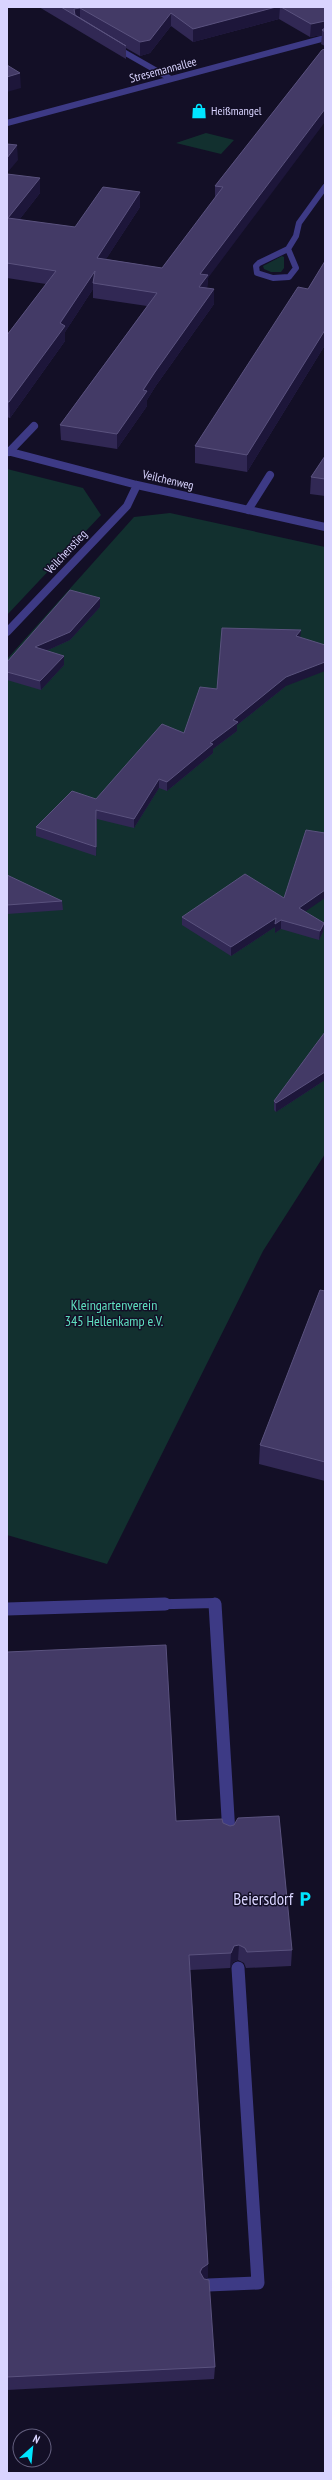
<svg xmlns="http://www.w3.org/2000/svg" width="332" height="2480" font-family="'PT Sans Narrow',sans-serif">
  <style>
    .green { fill: #12302f }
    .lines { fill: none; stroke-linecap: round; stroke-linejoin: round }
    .minor-far3 { stroke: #3d3a85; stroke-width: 6 }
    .minor-far2 { stroke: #3d3a85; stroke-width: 8 }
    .minor-far1 { stroke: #3d3a85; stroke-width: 10 }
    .minor { stroke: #3d3a85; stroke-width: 13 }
    .wall { fill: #312854 }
    .shaded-wall { fill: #1d163a }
    .building { fill: #433a66; stroke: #5a527e }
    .labels { text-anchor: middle; stroke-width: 3; stroke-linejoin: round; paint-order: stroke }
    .far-street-label { font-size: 12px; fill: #d9d4ff; stroke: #130f26 }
    .far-poi-label { font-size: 12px; fill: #d9d4ff; stroke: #130f26; text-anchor: start }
    .park-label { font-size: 14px; fill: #5fe0c0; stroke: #130f26 }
    .near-poi-label { font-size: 17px; fill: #d9d4ff; stroke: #130f26; text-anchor: end }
  </style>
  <rect width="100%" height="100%" fill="#130f26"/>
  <path class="green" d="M206,133L234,140L221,154L176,143Z
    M282,256L284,257V268L281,272H271L264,269L263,266Z
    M7,469L83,488L101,515L7,615Z
    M170,513L325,547V1154L263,1251L107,1564L7,1535V659L134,517Z"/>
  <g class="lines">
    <path class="minor-far3" d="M115,47L171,79
      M7,123L325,38
      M288,249L296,268L289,277L273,278L257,273L256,266L259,263Z
      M288,249L296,236L299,223L325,187"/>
    <path class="minor-far2" d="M7,451L137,485L325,527
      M9,452L34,426
      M248,510L270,475
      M7,632L127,506L137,485"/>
    <path class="minor-far1" d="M131,1605L215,1603V1605"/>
    <path class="minor" d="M215,1604L229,1834
      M7,1609L165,1604
      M208,2285L258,2283L238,1968"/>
  </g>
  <path class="wall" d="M39,7H325V46L321,44L322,35L310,37L279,19L193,42L171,26L150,53L140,56L126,48V59Z
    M322,50L208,278L207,288L214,304L155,387L147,400V406L117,449L61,440L60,425L147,306L93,298V289L65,332V341L10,418L7,417V335L46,284L7,278V174L40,193L19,220L75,227L140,192V207L106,259L162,268L215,198V186Z
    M325,261V345L247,472L195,463V446L308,289Z
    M325,456V496L310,494L311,477Z
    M100,607L70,640L46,651L64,656V665L41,690L7,680V662Z
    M286,686L237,725V731L213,749V753L167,791L159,788L134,828L97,819L96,856L36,836V827L96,799L184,733Z
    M7,875L62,901L63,910L7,914Z
    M306,912L324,923L323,932L319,940L281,929L275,933V927L231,956L182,925V917Z
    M325,1032V1080L276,1112L274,1110V1101Z
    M325,1291V1481L259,1464L260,1445Z
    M7,1652L176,1821L223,1823L292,1950L291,1966L246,1968L244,1963L238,1960L233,1962L230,1968L190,1970L208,2264V2277L205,2279L215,2367L214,2379L7,2390Z"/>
  <path class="shaded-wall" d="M276,7H280L279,19L193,42V29Z
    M80,8V19L74,15V9Z
    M171,13V26L150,53L140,56V42Z
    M325,21V32L322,30V35L310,37L311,24Z
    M20,73L21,88L7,92V77Z
    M325,109V122L208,278L207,290L199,301L200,274Z
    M17,145L18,160L7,173V158Z
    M40,178V193L9,233L8,218Z
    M140,192V207L97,273V258Z
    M95,271L93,283V289L65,332V341L10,418L9,402Z
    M214,289V304L155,387L147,400V406L117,449V434L155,372Z
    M325,330V345L247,472V455Z
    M100,598V607L70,640L35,656V647Z
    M301,630L300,639L296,636Z
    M64,656V665L41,690L40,681Z
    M325,662V671L286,686L237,725V731L213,749V753L167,791V782L210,743L233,720L286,677Z
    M159,779V788L134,828V819Z
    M96,810L97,819L96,856Z
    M325,890V898L299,916V908Z
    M276,918L281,920V929L275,933V927L231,956V947Z
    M324,923L323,932L319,940L320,931Z
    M325,1072V1080L276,1112V1103Z
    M239,1945L238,1960L233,1962L230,1968L231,1953L234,1946Z
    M208,2264V2277L201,2281L200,2272L202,2268Z"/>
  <path class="building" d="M61,7H276L193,29L171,13L150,40L140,42L80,8L74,9L75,15L126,46Z
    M281,7H325V21L311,24Z
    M325,28V32L322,30Z
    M325,49V109L200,274L208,275L199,287L214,289L155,372L143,390L147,391L117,434L60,425L157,293L93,283L95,271L60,323L65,326L9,402H7V335L56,271L7,263V174L40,178L8,218L75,227L103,187L140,192L97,258L162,268L223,187L215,186L322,50Z
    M7,65L20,73L7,77Z
    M7,144L17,145L7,158Z
    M325,261V330L247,455L195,446L298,287L308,289Z
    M325,456V479L311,477Z
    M70,590L100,598L70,632L35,647L64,656L40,681L7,672V662Z
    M222,628L301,630L296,636L325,645V662L286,677L233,720L238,722L210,743L213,744L167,782L159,779L134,819L96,810V847L36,827L72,791L96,799L162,724L184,733L200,687L217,689Z
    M306,830L325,833V890L299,908L324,923L320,931L281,920L275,924L276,918L231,947L182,917L245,874L284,898Z
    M7,875L62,901L7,905Z
    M325,1032V1072L276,1103L274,1101Z
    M320,1290L325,1291V1462L260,1445Z
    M166,1645L176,1821L222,1819L223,1823L230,1826L234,1825L238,1818L279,1816L292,1950L247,1952L245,1948L239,1945L234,1946L231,1953L189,1955L208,2264L202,2268L200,2272L204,2279L209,2280L215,2367L7,2377V1652Z"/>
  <defs>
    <symbol id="shop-bare" viewBox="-9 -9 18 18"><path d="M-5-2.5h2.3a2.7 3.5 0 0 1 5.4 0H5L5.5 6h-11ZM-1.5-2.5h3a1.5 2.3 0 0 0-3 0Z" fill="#00e5ff" stroke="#130f26" stroke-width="2.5" paint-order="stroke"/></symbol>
    <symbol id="parking-bare" viewBox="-9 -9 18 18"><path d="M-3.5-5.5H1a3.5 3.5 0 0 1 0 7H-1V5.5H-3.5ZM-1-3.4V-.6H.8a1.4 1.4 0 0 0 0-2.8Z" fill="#00e5ff" stroke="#130f26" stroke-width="2.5" paint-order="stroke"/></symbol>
  </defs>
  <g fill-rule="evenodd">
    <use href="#shop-bare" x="188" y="100" width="22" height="22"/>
    <use href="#parking-bare" x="294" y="1888" width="22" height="22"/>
  </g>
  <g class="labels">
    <g class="far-street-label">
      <text transform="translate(163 70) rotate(-15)" y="4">Stresemannallee</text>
      <text transform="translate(168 480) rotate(13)" y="4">Veilchenweg</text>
      <text transform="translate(66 552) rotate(-47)" y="4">Veilchenstieg</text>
    </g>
    <g class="far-poi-label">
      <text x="211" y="115">Heißmangel</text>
    </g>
    <g class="park-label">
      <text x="114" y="1310">Kleingartenverein<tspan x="114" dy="16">345 Hellenkamp e.V.</tspan></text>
    </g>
    <g class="near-poi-label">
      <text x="293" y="1905">Beiersdorf</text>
    </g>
  </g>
  <rect width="332" height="2480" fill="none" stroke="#d9d4ff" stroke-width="16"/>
  <g transform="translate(32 2448) rotate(27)"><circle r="19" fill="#130f26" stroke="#625e7d"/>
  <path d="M0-3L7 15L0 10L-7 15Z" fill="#00e5ff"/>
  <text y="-6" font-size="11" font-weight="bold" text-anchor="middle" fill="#d9d4ff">N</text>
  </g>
</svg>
